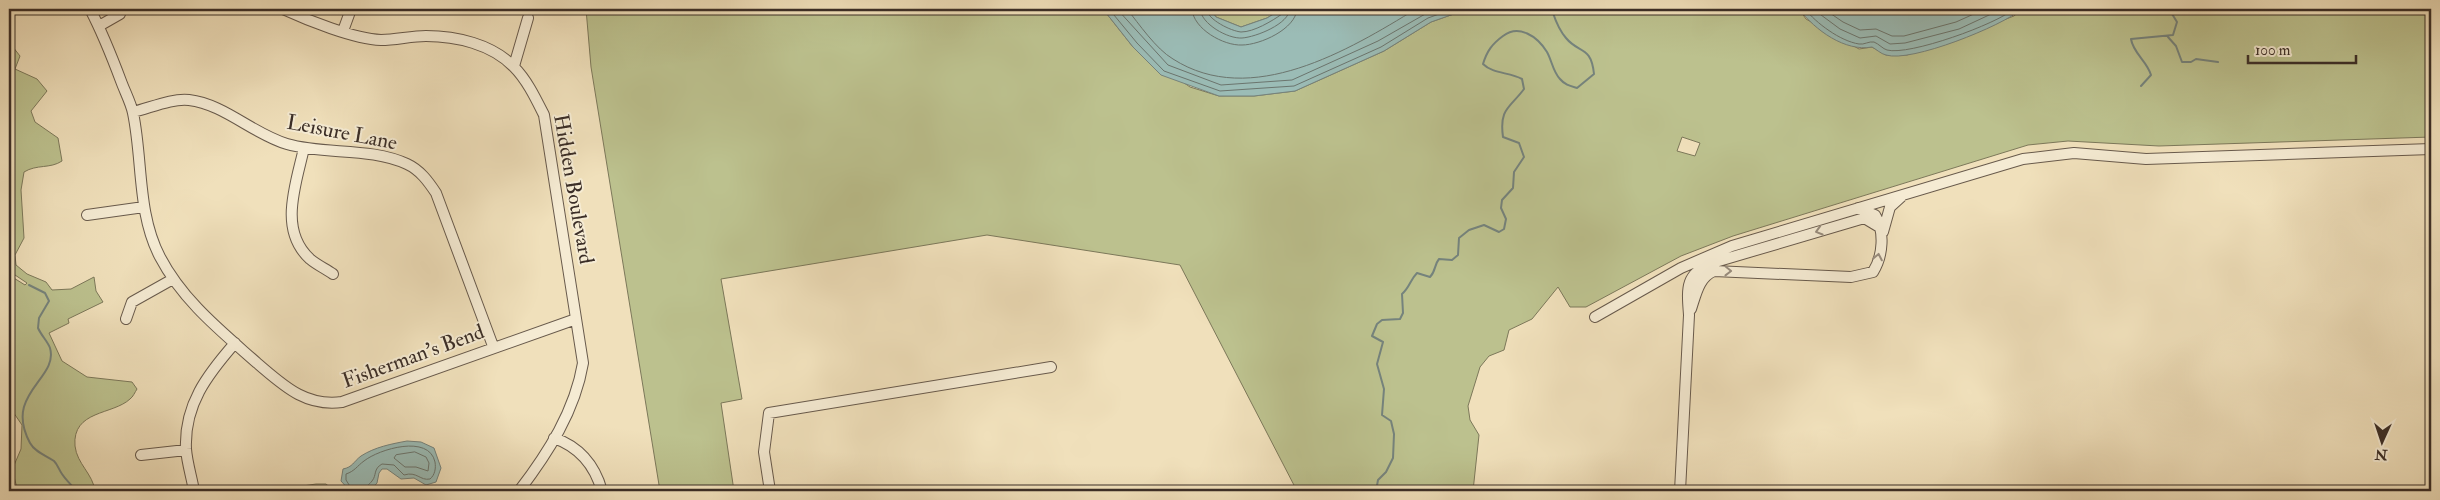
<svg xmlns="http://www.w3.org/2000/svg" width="2440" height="500" font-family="'IM FELL Double Pica',serif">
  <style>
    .green { fill: #bcc18e; stroke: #7c785a; fill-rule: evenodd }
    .water { fill: #9bbcb6; stroke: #75837d }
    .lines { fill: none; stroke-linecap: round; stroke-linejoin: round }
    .shore { stroke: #6b756e; stroke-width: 1 }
    .stream { stroke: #75837d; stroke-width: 2 }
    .minor-casing { stroke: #685a4c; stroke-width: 12 }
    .minor { stroke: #f5ebd3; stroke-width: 10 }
    .oneway { stroke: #988c7d }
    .labels { text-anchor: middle; stroke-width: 4; stroke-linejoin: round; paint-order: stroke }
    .street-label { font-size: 21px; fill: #3b2e27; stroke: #f5ebd3 }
  </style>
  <rect width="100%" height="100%" fill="#f0e0bb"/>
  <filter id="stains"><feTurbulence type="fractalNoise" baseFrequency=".004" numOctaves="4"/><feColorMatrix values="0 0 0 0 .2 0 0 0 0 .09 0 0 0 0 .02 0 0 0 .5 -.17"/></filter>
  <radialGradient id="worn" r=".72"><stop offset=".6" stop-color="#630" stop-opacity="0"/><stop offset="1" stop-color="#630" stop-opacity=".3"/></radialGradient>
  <path class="green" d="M586,9H1103L1133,47L1190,87L1219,96H1254L1295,91L1384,51L1431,22L1468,9H1799L1806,19L1859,49L1872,47L1886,55H1907L2014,16L2022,9H2431V137L2159,146L2068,141L2028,145L1733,236L1681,256L1586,307H1570L1558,287L1532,319L1509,330L1504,350L1489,356L1480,367L1468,406L1470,420L1479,435L1473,491H1294L1296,489L1180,265L987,235L721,279L742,399L721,403L734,491H660L591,67ZM1682,137L1700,143L1695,156L1677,151Z
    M1210,9H1282L1267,18L1241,27L1216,17Z
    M9,42L20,56L15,69L37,79L47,91L31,111L35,122L58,138L62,161C50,169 37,164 24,172L21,190L24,238L15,255L16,265L27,274L46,282L52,290L71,289L94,277L96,291L103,302L68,319L69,323L49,333L62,361L87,377L132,382L137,389C135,392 133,397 130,399C113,415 72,410 75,446C77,464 93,474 95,491H18L12,470L21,449L22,425L9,406V275L25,285L27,283L9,271Z
    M316,484H326L332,489V491H285L290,488Z"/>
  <path class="water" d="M1103,9H1210L1216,17L1241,27L1267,18L1282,9H1468L1431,22L1384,51L1295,91L1254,96H1219L1161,75L1133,47Z
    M1799,9H2022C2002,26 1911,63 1886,55C1881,54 1876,49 1872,47C1845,52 1815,30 1799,9Z
    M407,441L421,442L434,448L441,468L436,482L426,485L414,478L401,479L387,469H382L379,473L377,483L370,491H350L341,481L343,469C353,467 353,462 361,456C375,447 391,444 407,441Z"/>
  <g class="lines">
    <path class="shore" d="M1109,9L1137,43L1164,71L1220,91L1294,86L1381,47L1428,18L1453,9
      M1117,9L1168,65L1221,85L1292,80L1378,41L1434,9
      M1127,9C1139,24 1156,49 1173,59C1251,109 1349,50 1416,9
      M1192,9C1193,29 1224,46 1242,45C1260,45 1296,29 1297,9
      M1200,9C1201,24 1228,39 1242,38C1256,37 1289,24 1290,9
      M1206,9C1208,20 1231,31 1241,32C1254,32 1272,21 1282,14L1283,9
      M1805,9C1816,23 1840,41 1859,44C1864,45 1869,41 1874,42C1879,44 1883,49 1887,50C1909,56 1997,24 2014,9
      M1813,9L1840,29L1860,38L1876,36L1890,44L1905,43L1959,29L2002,9
      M1824,9L1843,22L1860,30L1876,29L1892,36H1904L1956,22L1985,9
      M415,452L426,457L429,463L428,471L416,467H405L394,458L396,455Z
      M353,491L346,480V474C355,471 357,466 364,461C379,449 429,434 435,462C436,468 435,475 430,479C420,481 417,471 404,475L394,465L382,464C373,469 377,475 372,481C368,486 366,485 366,491"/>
    <path class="stream" d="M2168,37L2176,46L2182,62H2191L2196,59L2218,62
      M2141,86L2151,75C2147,61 2133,53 2131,39L2173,35L2177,22L2169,9
      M29,285L45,293L49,301L39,318L38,328C41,335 48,342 50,348C59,379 3,393 30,443C35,452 45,455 54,461C58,465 59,470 62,474C66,480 72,486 77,491
      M1376,491L1378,480L1386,472L1393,458L1394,434L1391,421L1382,415L1384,389L1377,364L1383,342L1372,336L1377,324L1382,320L1400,319L1403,313L1402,294C1410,287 1410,280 1417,273L1430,277C1436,271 1434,265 1439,259L1452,260L1458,255L1459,238L1469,230L1484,225L1499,232L1504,229L1506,219L1501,208L1502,200L1513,188L1514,172L1524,157L1519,143L1503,137C1499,108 1510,108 1524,89L1522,79C1509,72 1493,74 1483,64C1487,51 1492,44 1503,36C1519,24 1537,36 1547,52C1552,61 1553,72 1560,79C1565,85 1570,86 1577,88L1594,74C1591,45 1579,54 1566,38C1560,31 1556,22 1553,13V9"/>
    <defs>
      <path id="minor" d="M90,9C102,32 112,57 121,81C125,92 131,103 133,113C143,161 137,213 160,257C183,301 221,331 257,363C283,385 305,407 342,402L576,319
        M283,9C307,20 354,39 381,40C396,40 411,36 426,36C456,36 492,44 514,67C527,80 536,99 544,115L583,363C575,411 548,453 519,491
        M99,26L120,14
        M343,31L351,9
        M514,66L528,18
        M133,112C150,108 172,98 189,100C224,104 253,134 287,144C325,155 370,147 407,164C420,170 428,181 436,193L493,346
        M304,148C296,184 278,230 310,259C317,265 326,269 333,274
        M87,215L144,207
        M1883,232L1890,207L1901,197
        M1691,309C1696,294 1699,277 1714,271L1851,277L1873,272C1883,256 1885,231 1875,215L1858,208
        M1595,317L1681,268L1732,246L2023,159L2074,153L2146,159L2431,149
        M126,319L132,302L173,279
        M554,438C580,447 595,466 602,491
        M141,455L186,450
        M194,491C192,478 187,463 186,449C184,405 207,375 235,343
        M770,491L764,452L769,413L1051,367
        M1680,491L1689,315C1687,288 1685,274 1712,263L1861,219H1866L1881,228"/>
    </defs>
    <use href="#minor" class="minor-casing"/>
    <use href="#minor" class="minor"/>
  </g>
  <defs><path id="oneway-chevron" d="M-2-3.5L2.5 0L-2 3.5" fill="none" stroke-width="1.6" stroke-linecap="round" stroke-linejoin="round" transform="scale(1.25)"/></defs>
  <g class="oneway">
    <use href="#oneway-chevron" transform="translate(1819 231) rotate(164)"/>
    <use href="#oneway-chevron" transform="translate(1878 257) rotate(-79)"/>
    <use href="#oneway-chevron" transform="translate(1728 271) rotate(1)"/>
  </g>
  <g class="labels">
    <g class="street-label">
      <text transform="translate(342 132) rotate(11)" y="7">Leisure Lane</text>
      <text transform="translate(574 189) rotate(80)" y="7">Hidden Boulevard</text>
      <text transform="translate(413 356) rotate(-20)" y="7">Fisherman's Bend</text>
    </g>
  </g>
  <rect width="2440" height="500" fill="none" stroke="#f0e0bb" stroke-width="30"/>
  <rect x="10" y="10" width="2420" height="480" fill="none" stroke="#3b2e27" stroke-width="2.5"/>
  <rect x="15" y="15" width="2410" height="470" fill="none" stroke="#3b2e27"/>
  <g transform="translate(2382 442) rotate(183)" stroke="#f5ebd3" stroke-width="4" paint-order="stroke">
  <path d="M0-4L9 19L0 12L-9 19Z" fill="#3b2e27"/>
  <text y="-8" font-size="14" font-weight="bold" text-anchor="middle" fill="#3b2e27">N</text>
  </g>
  <path d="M2248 55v8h108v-8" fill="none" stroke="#3b2e27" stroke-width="2.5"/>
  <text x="2255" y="55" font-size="15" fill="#3b2e27" stroke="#f5ebd3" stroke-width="4" paint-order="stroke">100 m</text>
  <rect width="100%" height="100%" filter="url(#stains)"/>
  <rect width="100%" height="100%" fill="url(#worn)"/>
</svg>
